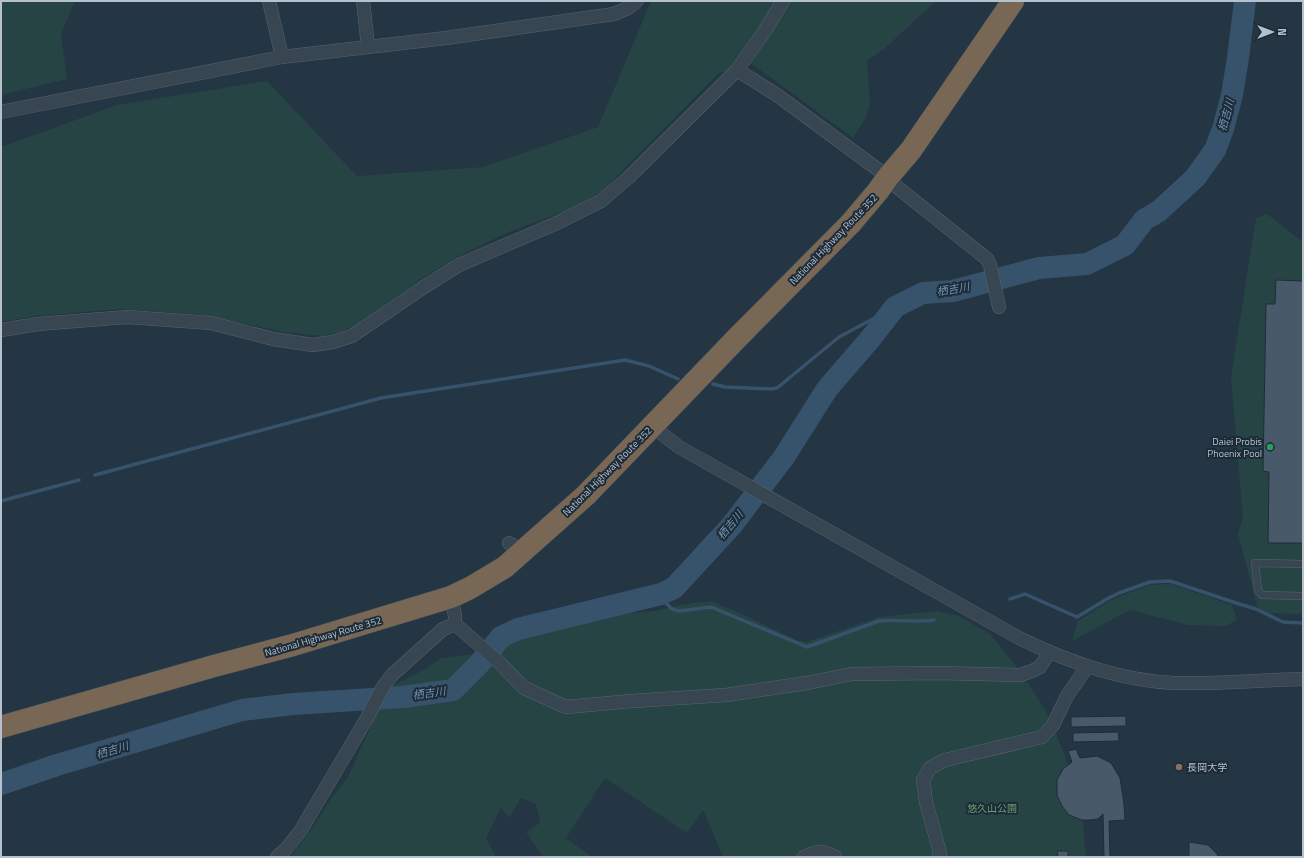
<svg xmlns="http://www.w3.org/2000/svg" width="1304" height="858" font-family="'Titillium Web','Noto Sans JP',sans-serif">
  <style>
    .green { fill: #264444 }
    .lines { fill: none; stroke-linecap: round; stroke-linejoin: round }
    .stream { stroke: #37526b; stroke-width: 3.5 }
    .river { stroke: #37526b; stroke-width: 22 }
    .building { fill: #485969; stroke: #1f2d3a }
    .lane-casing { stroke: #566470; stroke-width: 8 }
    .street-casing { stroke: #566470; stroke-width: 14 }
    .highway-casing { stroke: #43515d; stroke-width: 23 }
    .lane { stroke: #384652; stroke-width: 7 }
    .street { stroke: #384652; stroke-width: 13 }
    .highway { stroke: #796755; stroke-width: 22 }
    .leisure-dot { fill: #2e9e5b; stroke: #1d2b38; stroke-width: 1.5 }
    .education-dot { fill: #8d6e63; stroke: #1d2b38; stroke-width: 1.5 }
    .labels { text-anchor: middle; stroke-width: 4; stroke-linejoin: round; paint-order: stroke }
    .street-label { font-size: 10px; fill: #b5c1cc; stroke: #1d2b38 }
    .poi-label { font-size: 10px; fill: #b5c1cc; stroke: #1d2b38; text-anchor: end }
    .park-label { font-size: 10px; fill: #6b9f71; stroke: #1d2b38 }
    .water-label { font-size: 11px; font-style: italic; fill: #7395b2; stroke: #1d2b38 }
  </style>
  <rect width="100%" height="100%" fill="#243543"/>
  <path class="green" d="M1,1H75L61,34L67,79L1,95Z
    M651,1H936L884,49L867,61L870,105L865,119L853,138L752,64L719,73L601,192L568,210L509,232L457,257L429,274L354,326L341,332L322,336L283,332L204,315L121,309L36,316L1,322V147L117,105L267,81L357,176L483,167L598,127Z
    M1267,214L1303,242V614L1259,613L1238,534L1243,517L1231,377L1256,218Z
    M1170,584L1232,605L1237,619L1227,626L1188,625L1130,610L1072,641L1078,621L1108,602L1120,596L1150,585Z
    M711,601L742,614L799,641L807,642L879,617L937,611L959,616L990,634L1020,671L1046,711L1056,733L1073,778L1079,801L1083,824L1086,857H723L703,810L687,833L605,778L566,838L592,857H543L526,832L540,823L536,804L521,798L509,818L501,808L486,838L496,857H293L292,855L311,830L330,800L348,777L376,715L394,685L427,668L441,658L473,654L512,640L521,639L530,634L551,628L566,626L585,618H601L621,614L654,611L680,605Z"/>
  <g class="lines">
    <path class="stream" d="M713,384L725,387L771,389L777,388L839,337L895,307
      M95,475L381,398L625,360L649,366L678,379
      M1,501L79,480
      M661,594L665,602L672,609L679,611L711,607L807,647L879,621C898,619 915,623 934,620
      M1010,599L1025,594L1077,617L1107,599L1119,593L1150,582L1170,581L1236,603L1256,609L1283,622L1303,623"/>
    <path class="river" d="M1,784L57,765L242,710L293,704L403,697L453,690L480,663L501,637L518,629L661,594L674,588L732,525L784,457L827,389L871,338L895,307L923,293L953,291L1039,268L1087,264L1125,245L1144,220L1159,211L1195,178L1215,150L1223,129L1232,95L1238,58L1245,1"/>
  </g>
  <path class="building" d="M1276,280L1303,281V543H1268L1269,472L1263,471L1266,304H1275Z
    M1126,716V726L1071,727V717Z
    M1118,732L1119,741L1073,742V733Z
    M1076,749L1080,758L1097,756L1111,763L1120,778L1124,804L1125,820L1109,821L1110,857H1104L1103,814L1098,819L1090,820H1082L1069,815L1062,806L1057,795V780L1063,769L1072,762L1068,751Z
    M1189,842L1208,845L1217,854L1218,857H1189Z
    M1057,851H1068V857H1048L1058,856Z"/>
  <g class="lines">
    <defs>
      <path id="lane" d="M1303,564L1255,563L1258,590L1262,595L1303,596"/>
      <path id="street" d="M269,1L282,57
        M363,1L368,46
        M737,70L777,95L880,171L897,187L987,259L990,265L999,307
        M1,112L282,57L446,38L614,14L628,8L637,1
        M1,330L38,324L127,317L211,323L273,339L313,345L333,342L352,336L424,287L459,265L557,223L601,201L629,177L737,70L764,32L783,1
        M652,426L679,447L1019,638C1068,662 1120,681 1175,683C1218,684 1261,680 1303,679
        M509,543L523,552
        M451,597L455,616V624
        M455,624L501,664L524,688L566,707L632,701L726,695L807,683L852,674L941,673L1020,675L1032,671L1040,667L1049,653
        M277,857L286,849L301,830L367,718L383,687L392,675L443,629L455,624
        M804,857C818,851 820,849 835,857
        M939,857L940,853L926,802L923,780L930,768L945,760L1042,737L1053,725L1067,696L1087,667"/>
      <path id="highway" d="M1,727L214,666L293,645L451,597L470,588L505,567L586,495L738,337L851,223L878,191L888,177L911,150L1013,1"/>
    </defs>
    <use href="#lane" class="lane-casing"/>
    <use href="#street" class="street-casing"/>
    <use href="#highway" class="highway-casing"/>
    <use href="#lane" class="lane"/>
    <use href="#street" class="street"/>
    <use href="#highway" class="highway"/>
  </g>
  <circle class="leisure-dot" cx="1270" cy="447" r="4"/>
  <circle class="education-dot" cx="1179" cy="767" r="4"/>
  <g class="labels">
    <g class="street-label">
      <text transform="translate(833 239) rotate(-46)" y="4">National Highway Route 352</text>
      <text transform="translate(607 471) rotate(-45)" y="4">National Highway Route 352</text>
      <text transform="translate(323 636) rotate(-16)" y="4">National Highway Route 352</text>
    </g>
    <g class="poi-label">
      <text x="1262" y="445">Daiei Probis<tspan x="1262" dy="12">Phoenix Pool</tspan></text>
      <text x="1187" y="771" text-anchor="start">長岡大学</text>
    </g>
    <g class="park-label">
      <text x="992" y="812">悠久山公園</text>
    </g>
    <g class="water-label">
      <text transform="translate(1226 115) rotate(-75)" y="4">栖吉川</text>
      <text transform="translate(953 289) rotate(-10)" y="4">栖吉川</text>
      <text transform="translate(730 525) rotate(-50)" y="4">栖吉川</text>
      <text transform="translate(429 693) rotate(-8)" y="4">栖吉川</text>
      <text transform="translate(112 750) rotate(-17)" y="4">栖吉川</text>
    </g>
  </g>
  <rect width="1304" height="858" fill="none" stroke="#b5c1cc" stroke-width="4"/>
  <g transform="translate(1272 32) rotate(90)" stroke="#1d2b38" stroke-width="3" paint-order="stroke">
  <path d="M0-3L7 15L0 10L-7 15Z" fill="#b5c1cc"/>
  <text y="-6" font-size="11" font-weight="bold" text-anchor="middle" fill="#b5c1cc">N</text>
  </g>
</svg>
